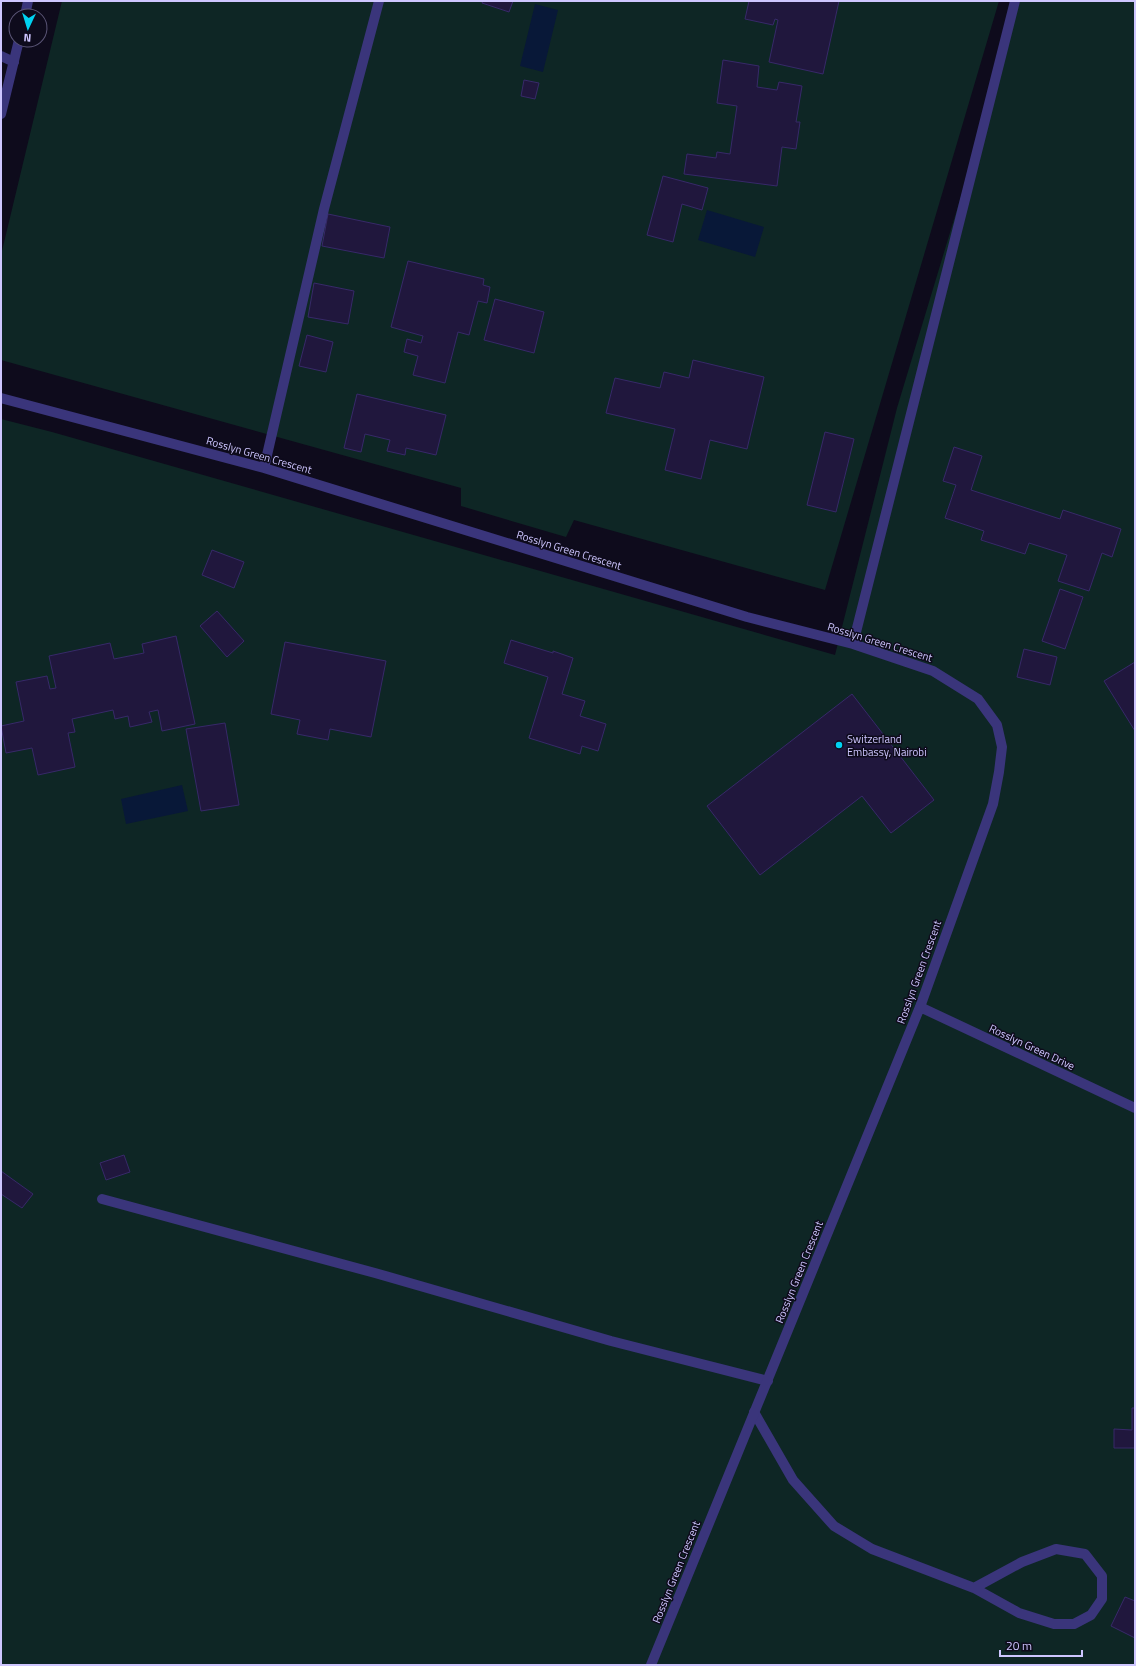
<svg xmlns="http://www.w3.org/2000/svg" width="1136" height="1666" font-family="'Titillium Web',sans-serif">
  <style>
    .green { fill: #0e2625 }
    .water { fill: #081838 }
    .building { fill: #20173d; stroke: #372969 }
    .lines { fill: none; stroke-linecap: round; stroke-linejoin: round }
    .service { stroke: #3a357b; stroke-width: 10 }
    .minor { stroke: #3a357b; stroke-width: 10 }
    .poi-dot { fill: #00d2f1; stroke: #0e0b1c; stroke-width: 1.5 }
    .labels { text-anchor: middle; stroke-width: 3; stroke-linejoin: round; paint-order: stroke }
    .street-label { font-size: 11px; fill: #cec6ff; stroke: #0e0b1c }
    .poi-label { font-size: 11px; fill: #cec6ff; stroke: #0e0b1c; text-anchor: start }
  </style>
  <rect width="100%" height="100%" fill="#0e0b1c"/>
  <path class="green" d="M62,1H999L825,590L574,520L566,537L461,506V488L1,360V255Z
    M1020,1H1135V1665H1V419L52,432L835,655L897,408Z"/>
  <path class="water" d="M535,4L558,10L543,72L520,66Z
    M707,210L764,227L755,257L698,240Z
    M182,785L188,811L126,824L121,799Z"/>
  <path class="building" d="M483,1H513L509,12L482,3Z
    M749,1H839L823,74L769,62L778,20L775,19L773,25L745,19Z
    M723,60L759,66L757,87L777,90L779,82L802,86L796,122H800L796,149L782,147L777,186L684,174L687,154L716,158L717,152L730,154L737,106L717,103Z
    M524,80L539,83L535,99L521,96Z
    M663,176L708,188L702,210L682,204L673,242L647,235Z
    M328,214L390,227L384,258L322,246Z
    M408,261L484,279L483,285L490,287L487,303L478,301L469,335L458,332L445,383L413,375L418,356L404,352L407,339L421,343L423,336L391,327Z
    M314,283L354,291L348,324L308,317Z
    M495,299L544,312L534,353L484,340Z
    M307,335L333,342L326,372L299,366Z
    M693,360L764,377L747,449L710,440L701,479L665,470L675,429L606,413L615,378L660,388L664,372L689,378Z
    M357,394L446,415L436,455L406,448L405,455L387,451L390,440L365,434L361,452L344,448Z
    M825,432L854,439L836,512L807,505Z
    M954,447L982,456L971,490L1060,519L1063,510L1121,529L1112,557L1102,553L1089,591L1058,581L1067,555L1029,543L1025,554L981,540L984,531L945,518L956,485L943,481Z
    M212,550L244,562L234,588L202,575Z
    M1060,589L1083,597L1065,649L1042,641Z
    M217,611L244,641L227,657L200,626Z
    M176,636L195,724L162,731L158,710L149,712L152,722L130,727L128,716L115,719L113,710L72,719L75,732L68,733L75,767L38,775L32,748L6,753L1,726L24,721L16,682L47,676L50,689L56,688L49,656L110,643L114,659L144,653L142,644Z
    M511,640L553,653V651L573,658L562,694L585,701L580,716L606,724L598,751L582,746L580,754L529,738L548,677L504,663Z
    M285,642L386,661L371,737L330,729L328,740L297,734L300,720L271,714Z
    M1024,649L1057,657L1050,685L1017,677Z
    M1135,662V731L1104,681Z
    M852,694L934,800L891,833L862,796L760,875L707,806Z
    M225,723L239,805L201,811L186,729Z
    M124,1155L130,1172L106,1180L100,1163Z
    M1,1171L33,1194L22,1208L1,1194Z
    M1132,1408H1135V1448H1114V1429L1132,1430Z
    M1125,1597L1135,1601V1638L1111,1626Z"/>
  <g class="lines">
    <path class="service" d="M1,56L14,62
      M102,1199L375,1273L611,1341L768,1381
      M754,1412L793,1480L834,1526L872,1549L974,1588L1019,1613L1054,1624H1074L1091,1615L1102,1599V1576L1085,1554L1056,1549L1022,1562L974,1588"/>
    <path class="minor" d="M25,16L28,1
      M1,114L19,40
      M1,398L264,468L747,617L853,644L933,671L978,699L997,725L1002,747L999,772L993,804L920,1007L651,1665
      M264,468L324,209L379,1
      M853,644L1015,1
      M920,1007L1135,1108"/>
  </g>
  <circle class="poi-dot" cx="839" cy="745" r="4"/>
  <g class="labels">
    <g class="street-label">
      <text transform="translate(259 455) rotate(16)" y="4">Rosslyn Green Crescent</text>
      <text transform="translate(569 550) rotate(17)" y="4">Rosslyn Green Crescent</text>
      <text transform="translate(880 642) rotate(17)" y="4">Rosslyn Green Crescent</text>
      <text transform="translate(919 972) rotate(-70)" y="4">Rosslyn Green Crescent</text>
      <text transform="translate(1032 1047) rotate(25)" y="4">Rosslyn Green Drive</text>
      <text transform="translate(799 1272) rotate(-68)" y="4">Rosslyn Green Crescent</text>
      <text transform="translate(676 1572) rotate(-68)" y="4">Rosslyn Green Crescent</text>
    </g>
    <g class="poi-label">
      <text x="847" y="743">Switzerland<tspan x="847" dy="13">Embassy, Nairobi</tspan></text>
    </g>
  </g>
  <rect width="1136" height="1666" fill="none" stroke="#cec6ff" stroke-width="4"/>
  <g transform="translate(28 28) rotate(184)"><circle r="19" fill="#0e0b1c" stroke="#5b5677"/>
  <path d="M0-3L7 15L0 10L-7 15Z" fill="#00d2f1"/>
  <text y="-6" font-size="11" font-weight="bold" text-anchor="middle" fill="#cec6ff">N</text>
  </g>
  <path d="M1000 1650v6h82v-6" fill="none" stroke="#cec6ff" stroke-width="2"/>
  <text x="1006" y="1650" font-size="12" fill="#cec6ff" stroke="#0e0b1c" stroke-width="3" paint-order="stroke">20 m</text>
</svg>
